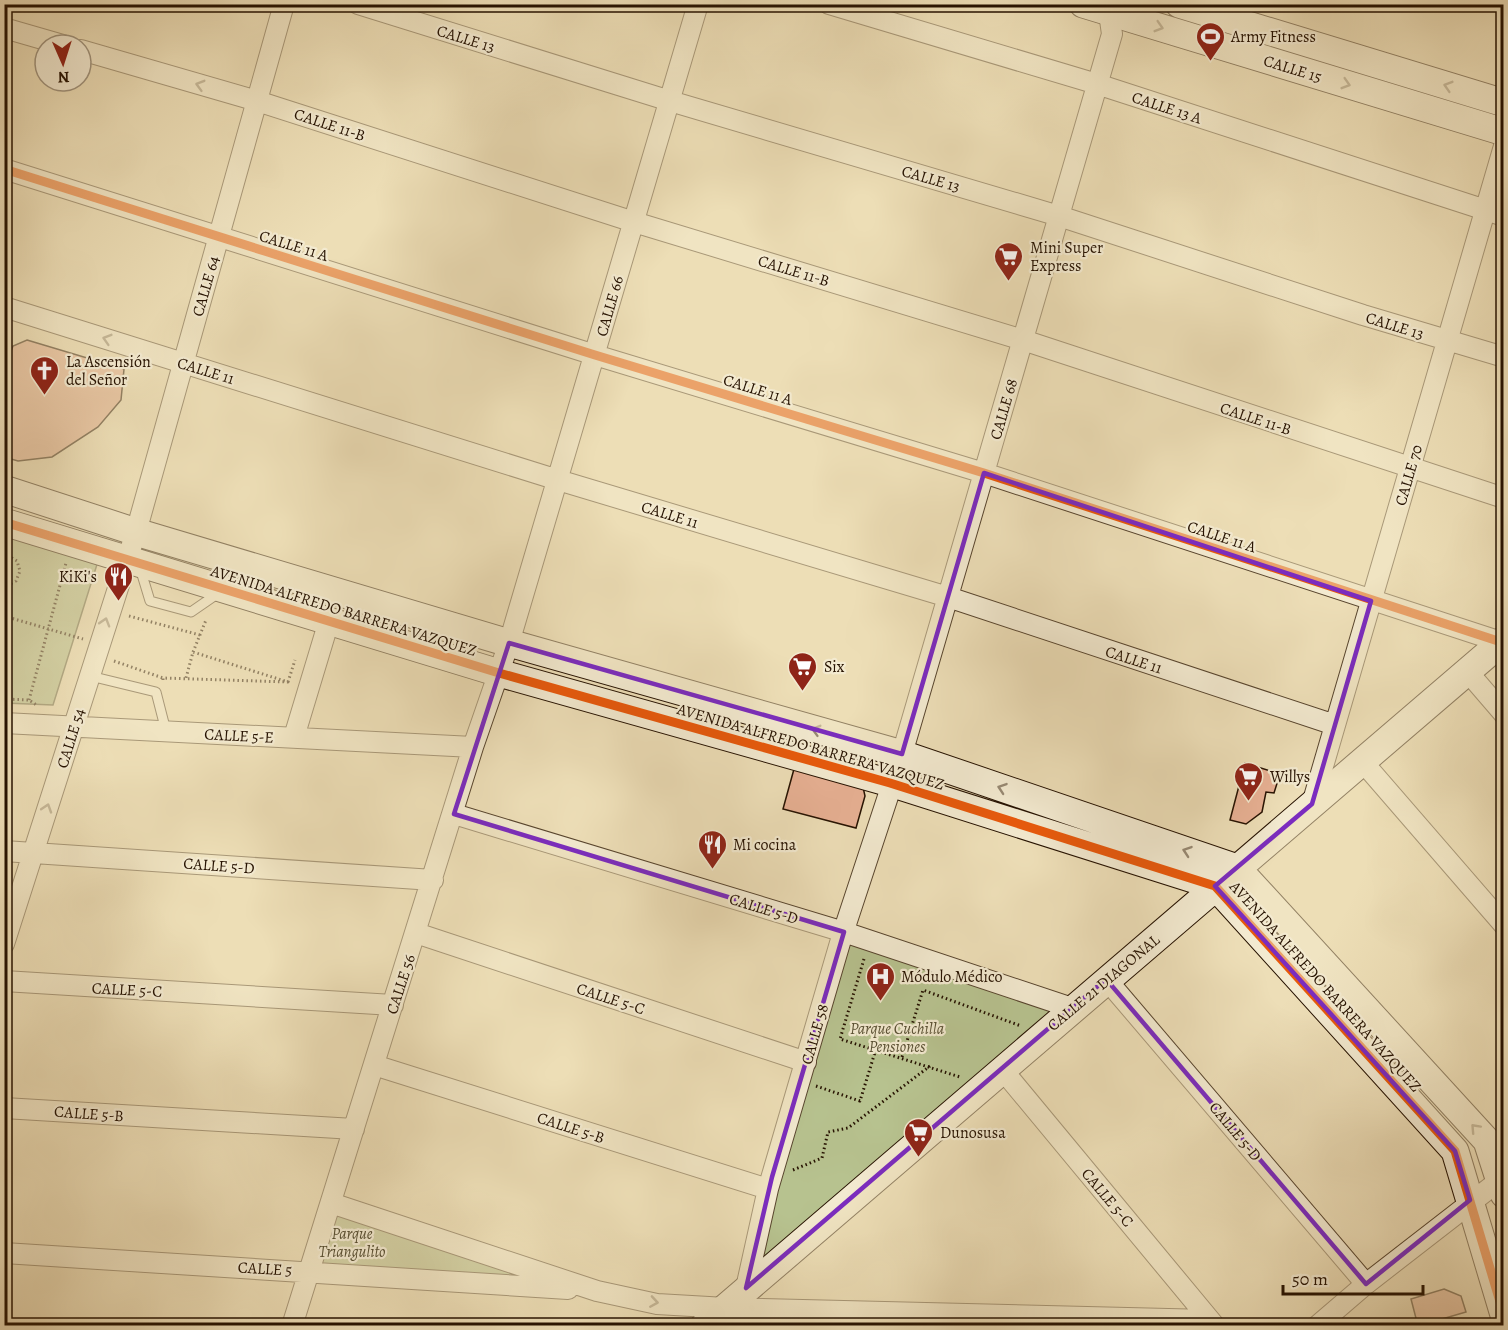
<svg xmlns="http://www.w3.org/2000/svg" width="1508" height="1330" font-family="Alegreya,serif">
  <style>
    .green { fill: #b7c28f; stroke: #6e6a48; stroke-width: 1.5 }
    .building { fill: #e7b093; stroke: #261201; stroke-width: 1.5 }
    .lines { fill: none; stroke-linecap: round; stroke-linejoin: round }
    .lane-casing { stroke: #58452e; stroke-width: 11 }
    .street-casing { stroke: #58452e; stroke-width: 22 }
    .secondary-casing { stroke: #261201; stroke-width: 29 }
    .path { stroke: #261201; stroke-width: 3; stroke-dasharray: 1.5 3; stroke-linecap: butt }
    .lane { stroke: #f3ead0; stroke-width: 9 }
    .street { stroke: #f3ead0; stroke-width: 20 }
    .secondary { stroke: #f3ead0; stroke-width: 27 }
    .cycleway-casing { stroke: #f3ead0; stroke-width: 13 }
    .cycleway { stroke: #e8590c; stroke-width: 9 }
    .oneway { stroke: #978973 }
    .marked { fill: none; stroke: #7b2cbf; stroke-width: 4.5; stroke-linejoin: round }
    .labels { text-anchor: middle; stroke-width: 4.5; stroke-linejoin: round; paint-order: stroke }
    .poi-label { font-size: 16px; fill: #261201; stroke: #f3ead0; text-anchor: start }
    .street-label { font-size: 16px; fill: #261201; stroke: #f3ead0 }
    .park-label { font-size: 16px; font-style: italic; fill: #595033; stroke: #f3ead0 }
  </style>
  <rect width="100%" height="100%" fill="#eddeb7"/>
  <filter id="stains"><feTurbulence type="fractalNoise" baseFrequency=".00333" numOctaves="4"/><feColorMatrix values="0 0 0 0 .2 0 0 0 0 .09 0 0 0 0 .02 0 0 0 .5 -.17"/></filter>
  <radialGradient id="worn" r=".72"><stop offset=".6" stop-color="#630" stop-opacity="0"/><stop offset="1" stop-color="#630" stop-opacity=".3"/></radialGradient>
  <path class="green" d="M4,528L99,558L53,705L5,703Z
    M842,936L1055,1008L753,1276Z
    M334,1210L546,1281L318,1265Z"/>
  <path class="building" d="M27,340L124,369L121,400L98,427L52,457L18,461L4,457V369L13,346Z
    M1245,763L1280,774L1274,793L1266,792L1262,812L1246,824L1230,820Z
    M794,769L863,787L865,796L856,828L783,809Z
    M1444,1289L1461,1296L1466,1312L1418,1326L1411,1299Z"/>
  <g class="lines">
    <defs>
      <path id="lane" d="M140,568L150,601L191,612L220,592
        M90,676L156,692L166,731"/>
      <path id="street" d="M358,4L670,101L1059,216L1363,315L1504,357
        M829,4L1097,84L1504,216
        M4,28L63,45
        M81,50L257,101L634,222L1023,340L1504,498
        M4,169L595,355L984,473L1501,642
        M4,307L558,480L948,597L1335,725
        M1467,671L1504,714
        M4,723L473,747
        M294,737L329,621
        M1362,761L1504,925
        M1312,804L1504,146
        M454,814L844,932L1072,1008
        M4,851L433,880
        M416,933L806,1062
        M4,944L136,532L284,4
        M1106,979L1366,1284
        M4,981L393,1005
        M374,1065L768,1189
        M1001,1068L1214,1325
        M4,1108L354,1129
        M331,1203L597,1291L657,1304L726,1308L1209,1320
        M4,1253L568,1289
        M746,1288L768,1189L842,936L902,754L1112,34L1109,13
        M292,1326L473,747L509,643L698,4
        M1317,1326L1366,1284L1504,1177"/>
      <path id="secondary" d="M1083,4L1504,132
        M1179,4L1504,103
        M4,489L136,532L509,643L902,754L1237,868L1487,1141L1504,1194
        M4,522L499,673L890,783L1215,886L1455,1151L1504,1315
        M704,1326L1504,640"/>
    </defs>
    <use href="#lane" class="lane-casing"/>
    <use href="#street" class="street-casing"/>
    <use href="#secondary" class="secondary-casing"/>
    <path class="path" d="M4,553L17,561L20,571L16,581L4,587
      M4,616L83,639
      M129,616L200,635
      M193,652L206,620
      M114,661L163,678
      M163,680V678L288,682L193,652L186,678
      M288,682L295,660
      M4,699L29,700L38,706
      M29,700L66,563
      M864,959L840,1039L960,1077
      M902,1057L923,990L1021,1026
      M816,1086L860,1101L876,1049
      M793,1170L822,1158L828,1132L848,1128L930,1066"/>
    <use href="#lane" class="lane"/>
    <use href="#street" class="street"/>
    <use href="#secondary" class="secondary"/>
    <defs>
      <path id="cycleway" d="M4,169L595,355L984,473L1501,642
        M4,522L499,673L890,783L1215,886L1455,1151L1504,1315"/>
    </defs>
    <use href="#cycleway" class="cycleway-casing"/>
    <use href="#cycleway" class="cycleway"/>
  </g>
  <defs><path id="oneway-chevron" d="M-2-3.5L2.5 0L-2 3.5" fill="none" stroke-width="1.6" stroke-linecap="round" stroke-linejoin="round" transform="scale(1.5)"/></defs>
  <g class="oneway">
    <use href="#oneway-chevron" transform="translate(1159 27) rotate(17)"/>
    <use href="#oneway-chevron" transform="translate(1346 84) rotate(17)"/>
    <use href="#oneway-chevron" transform="translate(200 85) rotate(-164)"/>
    <use href="#oneway-chevron" transform="translate(1448 86) rotate(-163)"/>
    <use href="#oneway-chevron" transform="translate(107 339) rotate(-163)"/>
    <use href="#oneway-chevron" transform="translate(105 622) rotate(-73)"/>
    <use href="#oneway-chevron" transform="translate(816 730) rotate(-164)"/>
    <use href="#oneway-chevron" transform="translate(1002 788) rotate(-161)"/>
    <use href="#oneway-chevron" transform="translate(47 808) rotate(-72)"/>
    <use href="#oneway-chevron" transform="translate(1187 851) rotate(-161)"/>
    <use href="#oneway-chevron" transform="translate(1475 1128) rotate(-133)"/>
    <use href="#oneway-chevron" transform="translate(654 1302) rotate(9)"/>
  </g>
  <path d="M0 0H1508V1330H0ZM984,473L1371,601L1312,804L1215,886L1455,1151L1470,1200L1366,1284L1106,979L746,1288L772,1177L844,932L454,814L509,643L902,754Z" fill="#eddeb7" fill-opacity=".55" fill-rule="evenodd"/>
  <path class="marked" d="M984,473L1371,601L1312,804L1215,886L1455,1151L1470,1200L1366,1284L1106,979L746,1288L772,1177L844,932L454,814L509,643L902,754Z"/>
  <defs>
    <symbol id="stadium-pin" viewBox="-11 -11 22 30"><path d="M0 17L-7.5 6A9.5 9.5 0 1 1 7.5 6Z" fill="#8f2418" stroke="#f3ead0"/><path d="M0-5a6.5 5 0 1 0 0 10a6.5 5 0 1 0 0-10ZM-3.5-1.8h7v3.6h-7Z" fill="#fff"/></symbol>
    <symbol id="supermarket-pin" viewBox="-11 -11 22 30"><path d="M0 17L-7.5 6A9.5 9.5 0 1 1 7.5 6Z" fill="#8f2418" stroke="#f3ead0"/><path d="M-6-5.5h2.5l.6 2H6L4.5 2H-2.5L-4.4-4H-6ZM-1.5 3.2a1.3 1.3 0 1 0 .1 0ZM3 3.2a1.3 1.3 0 1 0 .1 0Z" fill="#fff"/></symbol>
    <symbol id="church-pin" viewBox="-11 -11 22 30"><path d="M0 17L-7.5 6A9.5 9.5 0 1 1 7.5 6Z" fill="#8f2418" stroke="#f3ead0"/><path d="M-1.2-6h2.4v3.5h3.3v2.4h-3.3V6h-2.4V-.1h-3.3v-2.4h3.3Z" fill="#fff"/></symbol>
    <symbol id="restaurant-pin" viewBox="-11 -11 22 30"><path d="M0 17L-7.5 6A9.5 9.5 0 1 1 7.5 6Z" fill="#8f2418" stroke="#f3ead0"/><path d="M-5-6h1v4h1v-4h1v4h1v-4h1v5L-1.5 .5V6h-2V.5L-5-1ZM5-6V6H3V1.5H1.5Q1.5-4 5-6Z" fill="#fff"/></symbol>
    <symbol id="hospital-pin" viewBox="-11 -11 22 30"><path d="M0 17L-7.5 6A9.5 9.5 0 1 1 7.5 6Z" fill="#8f2418" stroke="#f3ead0"/><path d="M-5-5h3v3.5h4V-5h3V5h-3V1.5h-4V5h-3Z" fill="#fff"/></symbol>
  </defs>
  <g fill-rule="evenodd">
    <use href="#stadium-pin" x="1194" y="20" width="33" height="45"/>
    <use href="#supermarket-pin" x="992" y="240" width="33" height="45"/>
    <use href="#church-pin" x="28" y="354" width="33" height="45"/>
    <use href="#restaurant-pin" x="102" y="560" width="33" height="45"/>
    <use href="#supermarket-pin" x="786" y="650" width="33" height="45"/>
    <use href="#supermarket-pin" x="1232" y="760" width="33" height="45"/>
    <use href="#restaurant-pin" x="696" y="828" width="33" height="45"/>
    <use href="#hospital-pin" x="864" y="960" width="33" height="45"/>
    <use href="#supermarket-pin" x="902" y="1116" width="33" height="45"/>
  </g>
  <g class="labels">
    <g class="poi-label">
      <text x="1231" y="42">Army Fitness</text>
      <text x="1030" y="253">Mini Super<tspan x="1030" dy="18">Express</tspan></text>
      <text x="66" y="367">La Ascensión<tspan x="66" dy="18">del Señor</tspan></text>
      <text x="97" y="582" text-anchor="end">KiKi's</text>
      <text x="824" y="672">Six</text>
      <text x="1270" y="782">Willys</text>
      <text x="733" y="850">Mi cocina</text>
      <text x="901" y="982">Módulo Médico</text>
      <text x="940" y="1138">Dunosusa</text>
    </g>
    <g class="street-label">
      <text transform="translate(466 38) rotate(17)" y="6">CALLE 13</text>
      <text transform="translate(1293 68) rotate(17)" y="6">CALLE 15</text>
      <text transform="translate(1167 107) rotate(18)" y="6">CALLE 13 A</text>
      <text transform="translate(330 124) rotate(18)" y="6">CALLE 11-B</text>
      <text transform="translate(931 178) rotate(16)" y="6">CALLE 13</text>
      <text transform="translate(294 245) rotate(17)" y="6">CALLE 11 A</text>
      <text transform="translate(794 270) rotate(17)" y="6">CALLE 11-B</text>
      <text transform="translate(205 286) rotate(-74)" y="6">CALLE 64</text>
      <text transform="translate(609 306) rotate(-74)" y="6">CALLE 66</text>
      <text transform="translate(1395 325) rotate(17)" y="6">CALLE 13</text>
      <text transform="translate(206 370) rotate(17)" y="6">CALLE 11</text>
      <text transform="translate(758 389) rotate(17)" y="6">CALLE 11 A</text>
      <text transform="translate(1003 409) rotate(-74)" y="6">CALLE 68</text>
      <text transform="translate(1256 418) rotate(18)" y="6">CALLE 11-B</text>
      <text transform="translate(1408 475) rotate(-74)" y="6">CALLE 70</text>
      <text transform="translate(670 514) rotate(17)" y="6">CALLE 11</text>
      <text transform="translate(1222 536) rotate(18)" y="6">CALLE 11 A</text>
      <text transform="translate(344 610) rotate(17)" y="6">AVENIDA ALFREDO BARRERA VAZQUEZ</text>
      <text transform="translate(1134 659) rotate(18)" y="6">CALLE 11</text>
      <text transform="translate(239 735) rotate(3)" y="6">CALLE 5-E</text>
      <text transform="translate(70 738) rotate(-73)" y="6">CALLE 54</text>
      <text transform="translate(811 746) rotate(16)" y="6">AVENIDA ALFREDO BARRERA VAZQUEZ</text>
      <text transform="translate(219 865) rotate(4)" y="6">CALLE 5-D</text>
      <text transform="translate(764 908) rotate(17)" y="6">CALLE 5-D</text>
      <text transform="translate(1103 982) rotate(-40)" y="6">CALLE 21 DIAGONAL</text>
      <text transform="translate(400 984) rotate(-72)" y="6">CALLE 56</text>
      <text transform="translate(1326 986) rotate(48)" y="6">AVENIDA ALFREDO BARRERA VAZQUEZ</text>
      <text transform="translate(127 989) rotate(3)" y="6">CALLE 5-C</text>
      <text transform="translate(611 998) rotate(18)" y="6">CALLE 5-C</text>
      <text transform="translate(814 1034) rotate(-74)" y="6">CALLE 58</text>
      <text transform="translate(89 1113) rotate(4)" y="6">CALLE 5-B</text>
      <text transform="translate(571 1127) rotate(18)" y="6">CALLE 5-B</text>
      <text transform="translate(1236 1131) rotate(50)" y="6">CALLE 5-D</text>
      <text transform="translate(1108 1197) rotate(50)" y="6">CALLE 5-C</text>
      <text transform="translate(265 1268) rotate(3)" y="6">CALLE 5</text>
    </g>
    <g class="park-label">
      <text x="897" y="1034">Parque Cuchilla<tspan x="897" dy="18">Pensiones</tspan></text>
      <text x="352" y="1239">Parque<tspan x="352" dy="18">Triangulito</tspan></text>
    </g>
  </g>
  <rect width="1508" height="1330" fill="none" stroke="#eddeb7" stroke-width="24"/>
  <rect x="6" y="6" width="1496" height="1318" fill="none" stroke="#261201" stroke-width="3"/>
  <rect x="12" y="12" width="1484" height="1306" fill="none" stroke="#261201" stroke-width="1.5"/>
  <g transform="translate(63 63) rotate(177)"><circle r="28" fill="#f3ead0" stroke="#a1947d" stroke-width="1.5"/>
  <path d="M0-4.5L10 22L0 15L-10 22Z" fill="#8f2418"/>
  <text y="-9" font-size="16" font-weight="bold" text-anchor="middle" fill="#261201">N</text>
  </g>
  <path d="M1283 1285v9h140v-9" fill="none" stroke="#261201" stroke-width="3"/>
  <text x="1292" y="1285" font-size="18" fill="#261201" stroke="#f3ead0" stroke-width="4.5" paint-order="stroke">50 m</text>
  <rect width="100%" height="100%" filter="url(#stains)"/>
  <rect width="100%" height="100%" fill="url(#worn)"/>
</svg>
